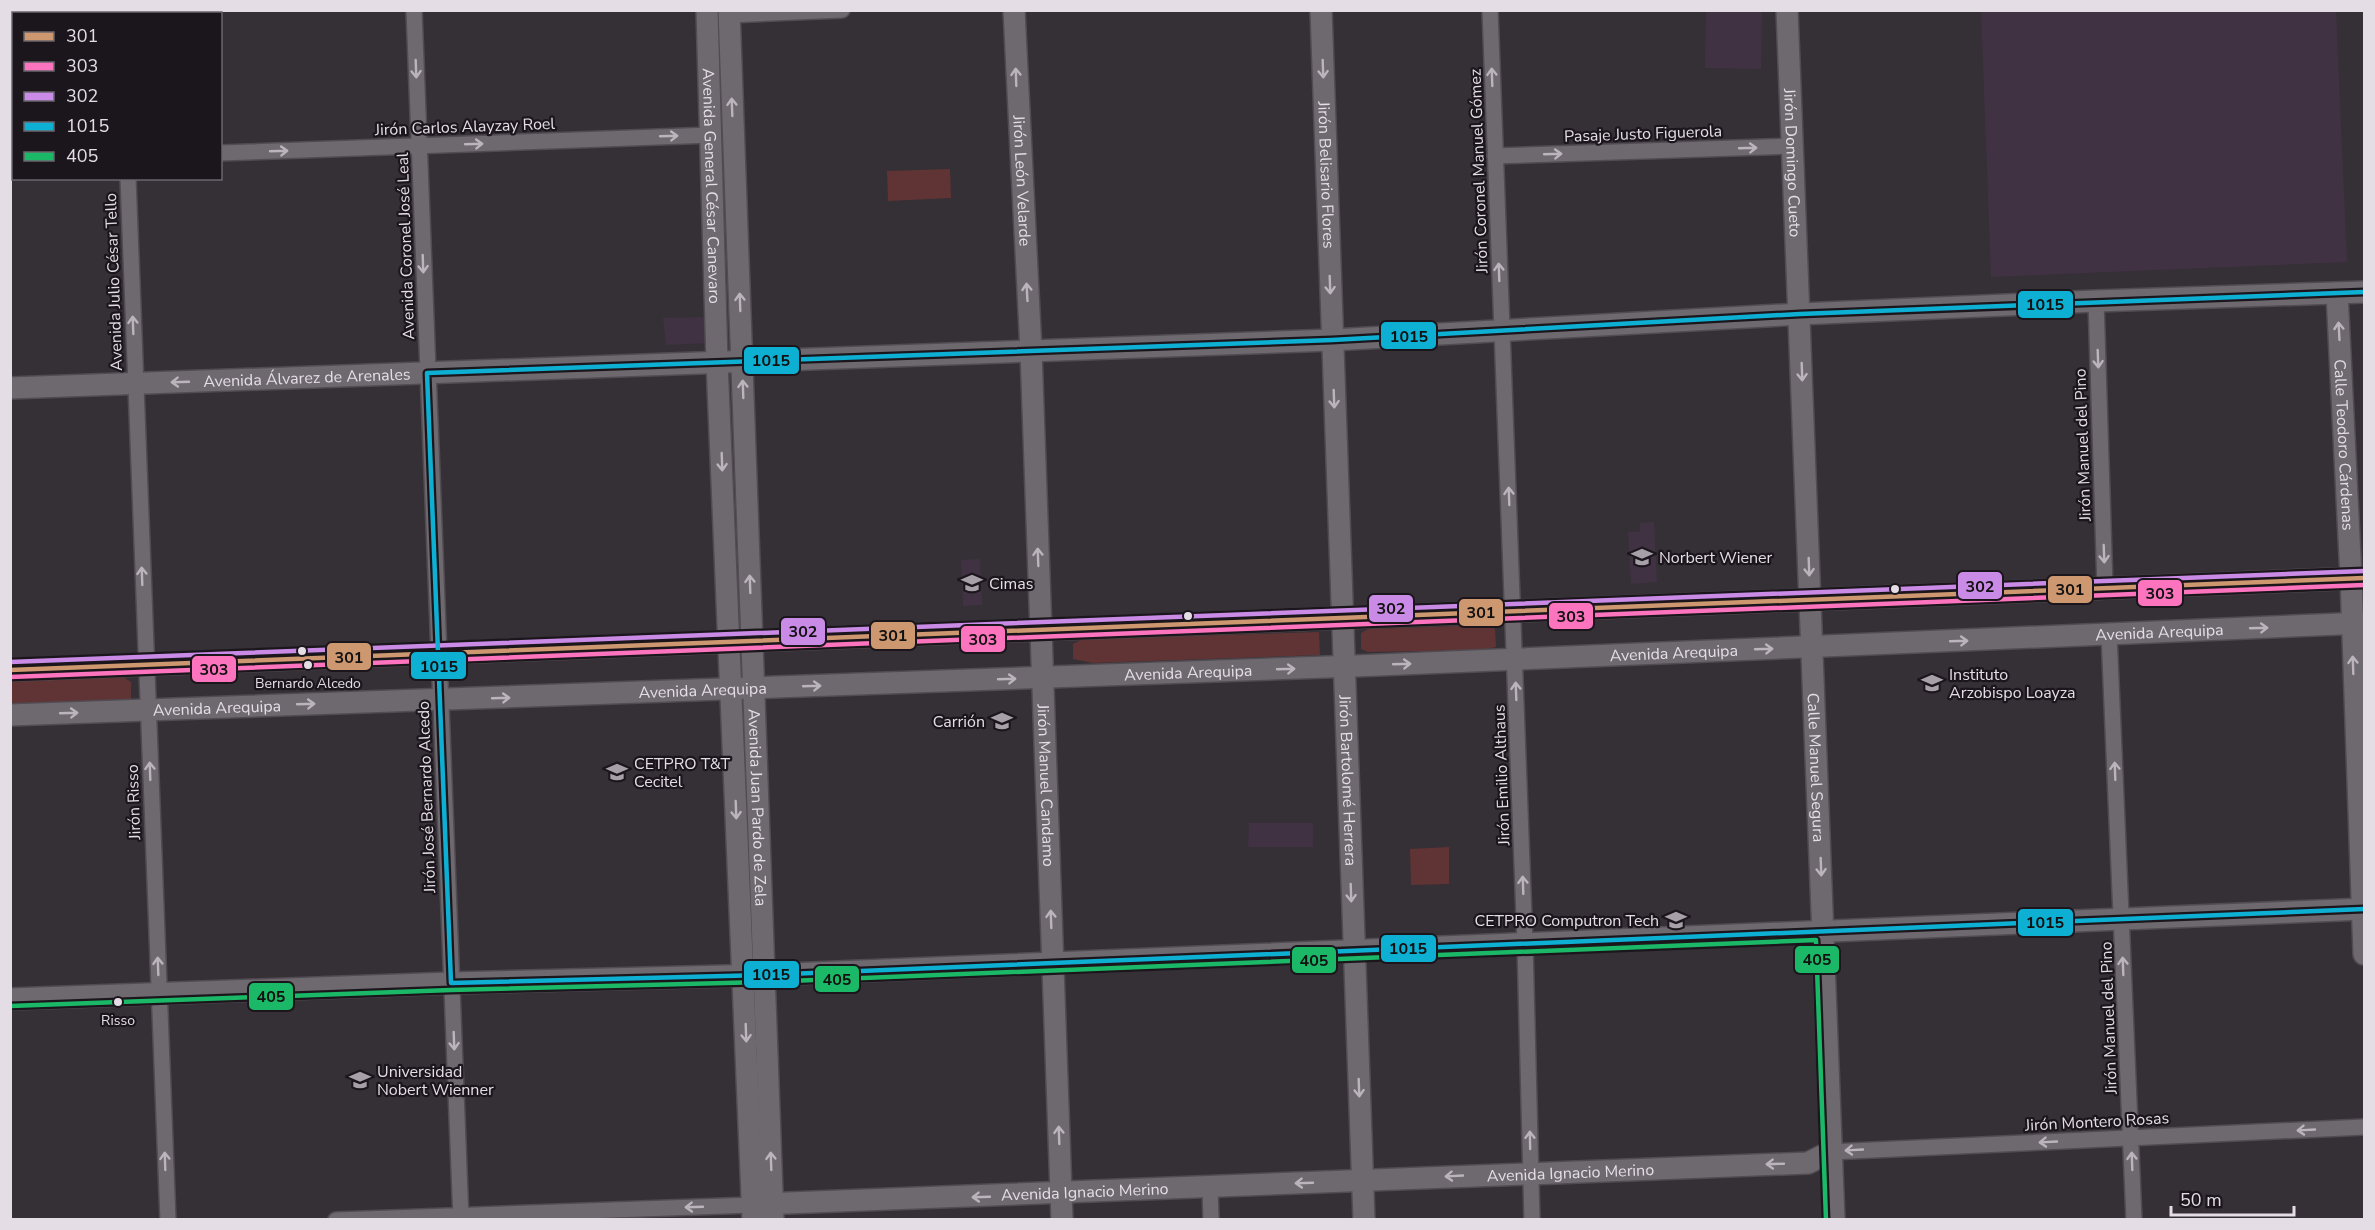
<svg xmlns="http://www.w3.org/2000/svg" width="2375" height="1230" font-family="'Nunito Sans',sans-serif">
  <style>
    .built { fill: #403243 }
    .green { fill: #603434 }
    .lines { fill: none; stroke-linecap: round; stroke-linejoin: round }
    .street-casing { stroke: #514b52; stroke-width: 18 }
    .secondary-casing { stroke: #514b52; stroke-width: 24 }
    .street { stroke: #6e696f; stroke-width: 15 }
    .secondary { stroke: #6e696f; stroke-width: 21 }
    .bus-1-casing { stroke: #1b161c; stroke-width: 9 }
    .bus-2-casing { stroke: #1b161c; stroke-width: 9 }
    .bus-3-casing { stroke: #1b161c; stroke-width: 9 }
    .bus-4-casing { stroke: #1b161c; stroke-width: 9 }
    .bus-5-casing { stroke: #1b161c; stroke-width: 9 }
    .bus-1 { stroke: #cd976f; stroke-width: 4.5 }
    .bus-2 { stroke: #fc73be; stroke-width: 4.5 }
    .bus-3 { stroke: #ca8be6; stroke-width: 4.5 }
    .bus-4 { stroke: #0dafd3; stroke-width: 4.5 }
    .bus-5 { stroke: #1ab867; stroke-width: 4.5 }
    .oneway { stroke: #bbb4bc }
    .bus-dot { fill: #e4dde6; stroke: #1b161c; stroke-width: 2 }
    .labels { text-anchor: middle; stroke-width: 4.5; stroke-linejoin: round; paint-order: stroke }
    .bus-label { font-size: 14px; fill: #e4dde6; stroke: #1b161c }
    .street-label { font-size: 16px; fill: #e4dde6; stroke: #1b161c }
    .poi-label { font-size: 16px; fill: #e4dde6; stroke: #1b161c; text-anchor: start }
    .line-badge { stroke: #1b161c; stroke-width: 2 }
    .pale-badge-label { font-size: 16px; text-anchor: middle; font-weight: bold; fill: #111 }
  </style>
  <rect width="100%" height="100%" fill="#352f36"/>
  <path class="built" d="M1706,11H1762L1761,69L1705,68Z
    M1981,11H2336L2347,262L1991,277Z
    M707,317L709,343L666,345L663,318Z
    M1654,522L1657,582L1631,584L1628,532H1640V523Z
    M980,559L982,605L963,606L961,560Z
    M1249,823H1313V847H1248Z"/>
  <path class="green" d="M950,169L951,198L888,201L887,171Z
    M1487,625L1495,629L1496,647L1482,650L1368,652L1361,649V633L1368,629Z
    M1319,632L1320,655L1093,663L1073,659V644L1083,639Z
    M122,676L131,682V699L123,704L11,707L10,681Z
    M1449,847V884L1411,885L1410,849Z"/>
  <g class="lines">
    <defs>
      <path id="street" d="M122,10V14
        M414,10L461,1220
        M1490,10L1525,944L1532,1220
        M729,15L842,10
        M220,153L712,135
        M1495,156L1792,146
        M10,161H14
        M128,178L168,1220
        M2096,301L2105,588
        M2109,634L2134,1220
        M1830,1152L2364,1127
        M1210,1187L1211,1220
        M336,1220L752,1205"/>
      <g id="secondary">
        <path id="s1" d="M707,10L717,362L753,1220"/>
        <path id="s2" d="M729,10L773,1220"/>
        <path id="s3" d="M1014,10L1031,351L1062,1220"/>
        <path id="s4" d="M1321,10L1364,1220"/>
        <path id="s5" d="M1787,10L1834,1220"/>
        <path id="s6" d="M2337,293L2351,578L2364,954"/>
        <path id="s7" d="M10,388L1332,340L1800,314L2096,301L2364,292"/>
        <path d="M10,670L2364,578"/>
        <path id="s8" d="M10,715L1355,666L2364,623"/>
        <path d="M10,999L451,983L764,975L2364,909"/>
        <path id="s9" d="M761,1204L1808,1163L1830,1152"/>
      </g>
    </defs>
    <use href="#street" class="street-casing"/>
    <use href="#secondary" class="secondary-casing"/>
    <use href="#street" class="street"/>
    <use href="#secondary" class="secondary"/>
    <defs>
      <path id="bus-1" d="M10,670L2364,578"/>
      <path id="bus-2" d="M10,677L2364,585"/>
      <path id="bus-3" d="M10,662L2364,571"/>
      <path id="bus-4" d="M2364,292L1800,314L1332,340L427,373L451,983L764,975L2364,909"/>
      <path id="bus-5" d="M10,1006L451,990L764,982L1816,940L1826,1220"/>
    </defs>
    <use href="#bus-1" class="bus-1-casing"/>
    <use href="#bus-2" class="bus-2-casing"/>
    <use href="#bus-3" class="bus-3-casing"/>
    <use href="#bus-4" class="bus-4-casing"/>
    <use href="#bus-5" class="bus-5-casing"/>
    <use href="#bus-1" class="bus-1"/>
    <use href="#bus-2" class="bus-2"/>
    <use href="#bus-3" class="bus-3"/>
    <use href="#bus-4" class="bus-4"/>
    <use href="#bus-5" class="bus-5"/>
  </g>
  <defs><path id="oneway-shaft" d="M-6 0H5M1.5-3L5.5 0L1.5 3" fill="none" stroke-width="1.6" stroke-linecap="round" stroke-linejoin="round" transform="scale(1.5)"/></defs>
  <g class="oneway">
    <use href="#oneway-shaft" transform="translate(416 69) rotate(88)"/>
    <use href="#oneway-shaft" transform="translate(1323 69) rotate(88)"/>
    <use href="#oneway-shaft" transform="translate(1016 77) rotate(-92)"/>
    <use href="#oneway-shaft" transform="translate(1492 77) rotate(-92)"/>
    <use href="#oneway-shaft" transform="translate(732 107) rotate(-92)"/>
    <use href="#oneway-shaft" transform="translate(669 136) rotate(-2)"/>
    <use href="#oneway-shaft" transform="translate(474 144) rotate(-2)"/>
    <use href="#oneway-shaft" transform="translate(1748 148) rotate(-2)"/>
    <use href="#oneway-shaft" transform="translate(279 151) rotate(-2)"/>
    <use href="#oneway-shaft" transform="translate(1553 154) rotate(-2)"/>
    <use href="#oneway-shaft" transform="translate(423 264) rotate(88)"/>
    <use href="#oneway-shaft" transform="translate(1499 272) rotate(-92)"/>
    <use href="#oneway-shaft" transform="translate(1330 285) rotate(88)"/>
    <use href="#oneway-shaft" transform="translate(1027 292) rotate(-93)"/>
    <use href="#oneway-shaft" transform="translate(740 302) rotate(-92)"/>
    <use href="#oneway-shaft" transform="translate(133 325) rotate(-92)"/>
    <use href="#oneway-shaft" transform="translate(2339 331) rotate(-93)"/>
    <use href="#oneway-shaft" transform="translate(2098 359) rotate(88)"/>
    <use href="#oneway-shaft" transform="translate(1802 372) rotate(88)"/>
    <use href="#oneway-shaft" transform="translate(180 382) rotate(178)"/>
    <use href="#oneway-shaft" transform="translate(743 389) rotate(-92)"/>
    <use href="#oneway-shaft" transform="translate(1334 399) rotate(88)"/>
    <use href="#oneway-shaft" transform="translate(722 462) rotate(88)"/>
    <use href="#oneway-shaft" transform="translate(1509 496) rotate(-92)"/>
    <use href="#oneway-shaft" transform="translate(2104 554) rotate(88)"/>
    <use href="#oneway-shaft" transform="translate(1038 557) rotate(-92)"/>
    <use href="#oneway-shaft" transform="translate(1809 567) rotate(88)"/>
    <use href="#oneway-shaft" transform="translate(142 576) rotate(-92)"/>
    <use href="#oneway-shaft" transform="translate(750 584) rotate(-92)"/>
    <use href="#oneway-shaft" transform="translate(2259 628) rotate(-2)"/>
    <use href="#oneway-shaft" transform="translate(1959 641) rotate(-2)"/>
    <use href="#oneway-shaft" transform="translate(1764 649) rotate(-2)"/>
    <use href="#oneway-shaft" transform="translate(1402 664) rotate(-2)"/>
    <use href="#oneway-shaft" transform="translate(2353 665) rotate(-92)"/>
    <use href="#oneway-shaft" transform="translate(1286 669) rotate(-2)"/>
    <use href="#oneway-shaft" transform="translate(1007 679) rotate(-2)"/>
    <use href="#oneway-shaft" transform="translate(812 686) rotate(-2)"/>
    <use href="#oneway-shaft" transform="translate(1516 691) rotate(-92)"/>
    <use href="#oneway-shaft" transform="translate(501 698) rotate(-2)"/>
    <use href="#oneway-shaft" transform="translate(306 704) rotate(-2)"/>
    <use href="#oneway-shaft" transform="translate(69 713) rotate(-2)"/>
    <use href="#oneway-shaft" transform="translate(150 771) rotate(-92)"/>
    <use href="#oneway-shaft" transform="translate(2115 771) rotate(-92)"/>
    <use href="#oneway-shaft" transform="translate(736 810) rotate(88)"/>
    <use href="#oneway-shaft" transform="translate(1821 867) rotate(88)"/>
    <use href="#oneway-shaft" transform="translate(1523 885) rotate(-92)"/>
    <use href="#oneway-shaft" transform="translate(1351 893) rotate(88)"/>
    <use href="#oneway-shaft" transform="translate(1051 919) rotate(-92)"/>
    <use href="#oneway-shaft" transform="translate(158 966) rotate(-92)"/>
    <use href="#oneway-shaft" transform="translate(2123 966) rotate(-92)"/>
    <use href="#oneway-shaft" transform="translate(746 1033) rotate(88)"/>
    <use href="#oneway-shaft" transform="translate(454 1041) rotate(88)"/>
    <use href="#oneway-shaft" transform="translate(1359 1088) rotate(88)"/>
    <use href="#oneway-shaft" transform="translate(2306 1130) rotate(177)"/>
    <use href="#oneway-shaft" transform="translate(1059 1135) rotate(-92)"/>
    <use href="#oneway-shaft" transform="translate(1530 1140) rotate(-91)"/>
    <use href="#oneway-shaft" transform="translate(2048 1142) rotate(177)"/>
    <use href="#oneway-shaft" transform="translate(1854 1150) rotate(177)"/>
    <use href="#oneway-shaft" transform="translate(165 1161) rotate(-92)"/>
    <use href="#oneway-shaft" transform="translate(771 1161) rotate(-92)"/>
    <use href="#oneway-shaft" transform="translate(2132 1161) rotate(-92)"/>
    <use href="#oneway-shaft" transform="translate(1775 1164) rotate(178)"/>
    <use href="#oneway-shaft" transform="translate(1454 1176) rotate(177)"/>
    <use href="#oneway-shaft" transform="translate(1304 1183) rotate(178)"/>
    <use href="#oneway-shaft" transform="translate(981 1197) rotate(178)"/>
    <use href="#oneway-shaft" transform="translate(694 1207) rotate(178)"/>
  </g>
  <defs>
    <symbol id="university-bare" viewBox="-9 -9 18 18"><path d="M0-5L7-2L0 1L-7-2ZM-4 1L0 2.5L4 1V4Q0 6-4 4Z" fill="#a7a0a8" stroke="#1b161c" stroke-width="2.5" paint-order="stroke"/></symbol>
  </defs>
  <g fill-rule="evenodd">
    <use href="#university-bare" x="1627" y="542" width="30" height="30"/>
    <use href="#university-bare" x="957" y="568" width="30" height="30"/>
    <use href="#university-bare" x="1917" y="668" width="30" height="30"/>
    <use href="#university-bare" x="987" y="706" width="30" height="30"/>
    <use href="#university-bare" x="602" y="757" width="30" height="30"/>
    <use href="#university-bare" x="1661" y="905" width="30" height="30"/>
    <use href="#university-bare" x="345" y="1065" width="30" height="30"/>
  </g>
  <g class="bus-dot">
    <circle cx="1895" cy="589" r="5"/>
    <circle cx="1188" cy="616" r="5"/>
    <circle cx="302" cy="651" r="5"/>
    <circle cx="308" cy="665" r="5"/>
    <circle cx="118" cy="1002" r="5"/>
  </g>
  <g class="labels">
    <g class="bus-label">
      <text x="308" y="688">Bernardo Alcedo</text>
      <text x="118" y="1025">Risso</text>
    </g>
    <g class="street-label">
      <text transform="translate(465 126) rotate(-2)" y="6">Jirón Carlos Alayzay Roel</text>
      <text transform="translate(1643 133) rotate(-2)" y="6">Pasaje Justo Figuerola</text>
      <text dy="6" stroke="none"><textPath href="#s5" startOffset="153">Jirón Domingo Cueto</textPath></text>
      <text transform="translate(1478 171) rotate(-92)" y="6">Jirón Coronel Manuel Gómez</text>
      <text dy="6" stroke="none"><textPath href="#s4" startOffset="165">Jirón Belisario Flores</textPath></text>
      <text dy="6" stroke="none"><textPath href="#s3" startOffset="171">Jirón León Velarde</textPath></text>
      <text dy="6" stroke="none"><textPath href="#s1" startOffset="176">Avenida General César Canevaro</textPath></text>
      <text transform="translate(405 246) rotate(-92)" y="6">Avenida Coronel José Leal</text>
      <text transform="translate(113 282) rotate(-92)" y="6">Avenida Julio César Tello</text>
      <text dy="6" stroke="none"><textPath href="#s7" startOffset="297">Avenida Álvarez de Arenales</textPath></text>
      <text dy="6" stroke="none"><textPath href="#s6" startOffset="152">Calle Teodoro Cárdenas</textPath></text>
      <text transform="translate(2082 445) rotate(-92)" y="6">Jirón Manuel del Pino</text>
      <text dy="6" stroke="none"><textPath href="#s8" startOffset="2151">Avenida Arequipa</textPath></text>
      <text dy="6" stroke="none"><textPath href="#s8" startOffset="1665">Avenida Arequipa</textPath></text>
      <text dy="6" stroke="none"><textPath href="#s8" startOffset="1179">Avenida Arequipa</textPath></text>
      <text dy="6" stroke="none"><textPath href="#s8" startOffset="693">Avenida Arequipa</textPath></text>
      <text dy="6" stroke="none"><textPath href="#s8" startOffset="207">Avenida Arequipa</textPath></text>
      <text dy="6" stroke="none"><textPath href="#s5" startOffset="758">Calle Manuel Segura</textPath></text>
      <text transform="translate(1501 775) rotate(-92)" y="6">Jirón Emilio Althaus</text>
      <text dy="6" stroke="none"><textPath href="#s4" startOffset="771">Jirón Bartolomé Herrera</textPath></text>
      <text dy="6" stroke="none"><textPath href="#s3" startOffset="776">Jirón Manuel Candamo</textPath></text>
      <text transform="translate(426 797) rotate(-92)" y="6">Jirón José Bernardo Alcedo</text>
      <text transform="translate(133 802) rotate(-92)" y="6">Jirón Risso</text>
      <text dy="6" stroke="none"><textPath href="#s2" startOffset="798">Avenida Juan Pardo de Zela</textPath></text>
      <text transform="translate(2108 1018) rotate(-92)" y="6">Jirón Manuel del Pino</text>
      <text transform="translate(2097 1121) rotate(-3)" y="6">Jirón Montero Rosas</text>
      <text dy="6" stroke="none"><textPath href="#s9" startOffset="810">Avenida Ignacio Merino</textPath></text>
      <text dy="6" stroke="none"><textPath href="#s9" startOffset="324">Avenida Ignacio Merino</textPath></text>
    </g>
    <g class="poi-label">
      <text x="1659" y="563">Norbert Wiener</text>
      <text x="989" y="589">Cimas</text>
      <text x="1949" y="680">Instituto<tspan x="1949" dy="18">Arzobispo Loayza</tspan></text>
      <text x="985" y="727" text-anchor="end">Carrión</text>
      <text x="634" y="769">CETPRO T&amp;T<tspan x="634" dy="18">Cecitel</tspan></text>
      <text x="1659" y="926" text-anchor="end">CETPRO Computron Tech</text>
      <text x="377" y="1077">Universidad<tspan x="377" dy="18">Nobert Wienner</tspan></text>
    </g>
  </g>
  <g class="line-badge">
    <rect x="2017" y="290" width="57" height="29" rx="6" fill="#0dafd3"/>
    <rect x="1380" y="321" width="57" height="29" rx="6" fill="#0dafd3"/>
    <rect x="743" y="346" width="57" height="29" rx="6" fill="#0dafd3"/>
    <rect x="1957" y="571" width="46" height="29" rx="6" fill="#ca8be6"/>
    <rect x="2047" y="575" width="46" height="29" rx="6" fill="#cd976f"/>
    <rect x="2137" y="579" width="46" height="28" rx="6" fill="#fc73be"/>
    <rect x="1368" y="594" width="46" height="29" rx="6" fill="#ca8be6"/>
    <rect x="1458" y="598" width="46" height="29" rx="6" fill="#cd976f"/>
    <rect x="1548" y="602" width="46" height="28" rx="6" fill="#fc73be"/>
    <rect x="780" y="617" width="46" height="29" rx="6" fill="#ca8be6"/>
    <rect x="870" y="621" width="46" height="29" rx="6" fill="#cd976f"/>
    <rect x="960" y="625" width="46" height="28" rx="6" fill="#fc73be"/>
    <rect x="326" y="642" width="46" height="29" rx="6" fill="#cd976f"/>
    <rect x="410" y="651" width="57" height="29" rx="6" fill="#0dafd3"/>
    <rect x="191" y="655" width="46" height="28" rx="6" fill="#fc73be"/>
    <rect x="2017" y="908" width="57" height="29" rx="6" fill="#0dafd3"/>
    <rect x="1380" y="934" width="57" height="29" rx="6" fill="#0dafd3"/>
    <rect x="1794" y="945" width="46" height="29" rx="6" fill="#1ab867"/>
    <rect x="1291" y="946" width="46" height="28" rx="6" fill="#1ab867"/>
    <rect x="743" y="960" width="57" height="29" rx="6" fill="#0dafd3"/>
    <rect x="814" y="965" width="46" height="28" rx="6" fill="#1ab867"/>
    <rect x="248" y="982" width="46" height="29" rx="6" fill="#1ab867"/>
  </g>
  <g class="pale-badge-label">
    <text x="2045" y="310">1015</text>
    <text x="1409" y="342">1015</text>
    <text x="771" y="366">1015</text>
    <text x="1980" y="592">302</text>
    <text x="2070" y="595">301</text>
    <text x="2160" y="599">303</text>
    <text x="1391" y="614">302</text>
    <text x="1481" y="618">301</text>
    <text x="1571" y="622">303</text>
    <text x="803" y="637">302</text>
    <text x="893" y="641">301</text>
    <text x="983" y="645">303</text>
    <text x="349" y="663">301</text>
    <text x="439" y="672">1015</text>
    <text x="214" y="675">303</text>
    <text x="2045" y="928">1015</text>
    <text x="1408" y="954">1015</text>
    <text x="1817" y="965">405</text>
    <text x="1314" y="966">405</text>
    <text x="771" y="980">1015</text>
    <text x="837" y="985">405</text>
    <text x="271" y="1002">405</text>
  </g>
  <rect width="2375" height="1230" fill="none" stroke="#e4dde6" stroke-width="24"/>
  <rect x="12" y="12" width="210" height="168" fill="#1b161c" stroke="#6b666d" stroke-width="1.5"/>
  <rect x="24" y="32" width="30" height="9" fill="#cd976f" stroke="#6b666d" stroke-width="1.5"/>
  <text x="66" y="42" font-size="18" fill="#e4dde6">301</text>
  <rect x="24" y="62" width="30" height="9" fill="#fc73be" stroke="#6b666d" stroke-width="1.5"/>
  <text x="66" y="72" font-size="18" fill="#e4dde6">303</text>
  <rect x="24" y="92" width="30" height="9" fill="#ca8be6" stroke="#6b666d" stroke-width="1.5"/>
  <text x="66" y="102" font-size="18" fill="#e4dde6">302</text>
  <rect x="24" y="122" width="30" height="9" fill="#0dafd3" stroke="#6b666d" stroke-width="1.5"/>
  <text x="66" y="132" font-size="18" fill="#e4dde6">1015</text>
  <rect x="24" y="152" width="30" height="9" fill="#1ab867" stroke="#6b666d" stroke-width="1.5"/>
  <text x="66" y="162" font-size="18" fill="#e4dde6">405</text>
  <path d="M2171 1206v9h123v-9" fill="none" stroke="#e4dde6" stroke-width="3"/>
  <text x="2180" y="1206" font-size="18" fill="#e4dde6" stroke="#1b161c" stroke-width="4.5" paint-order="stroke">50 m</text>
</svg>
